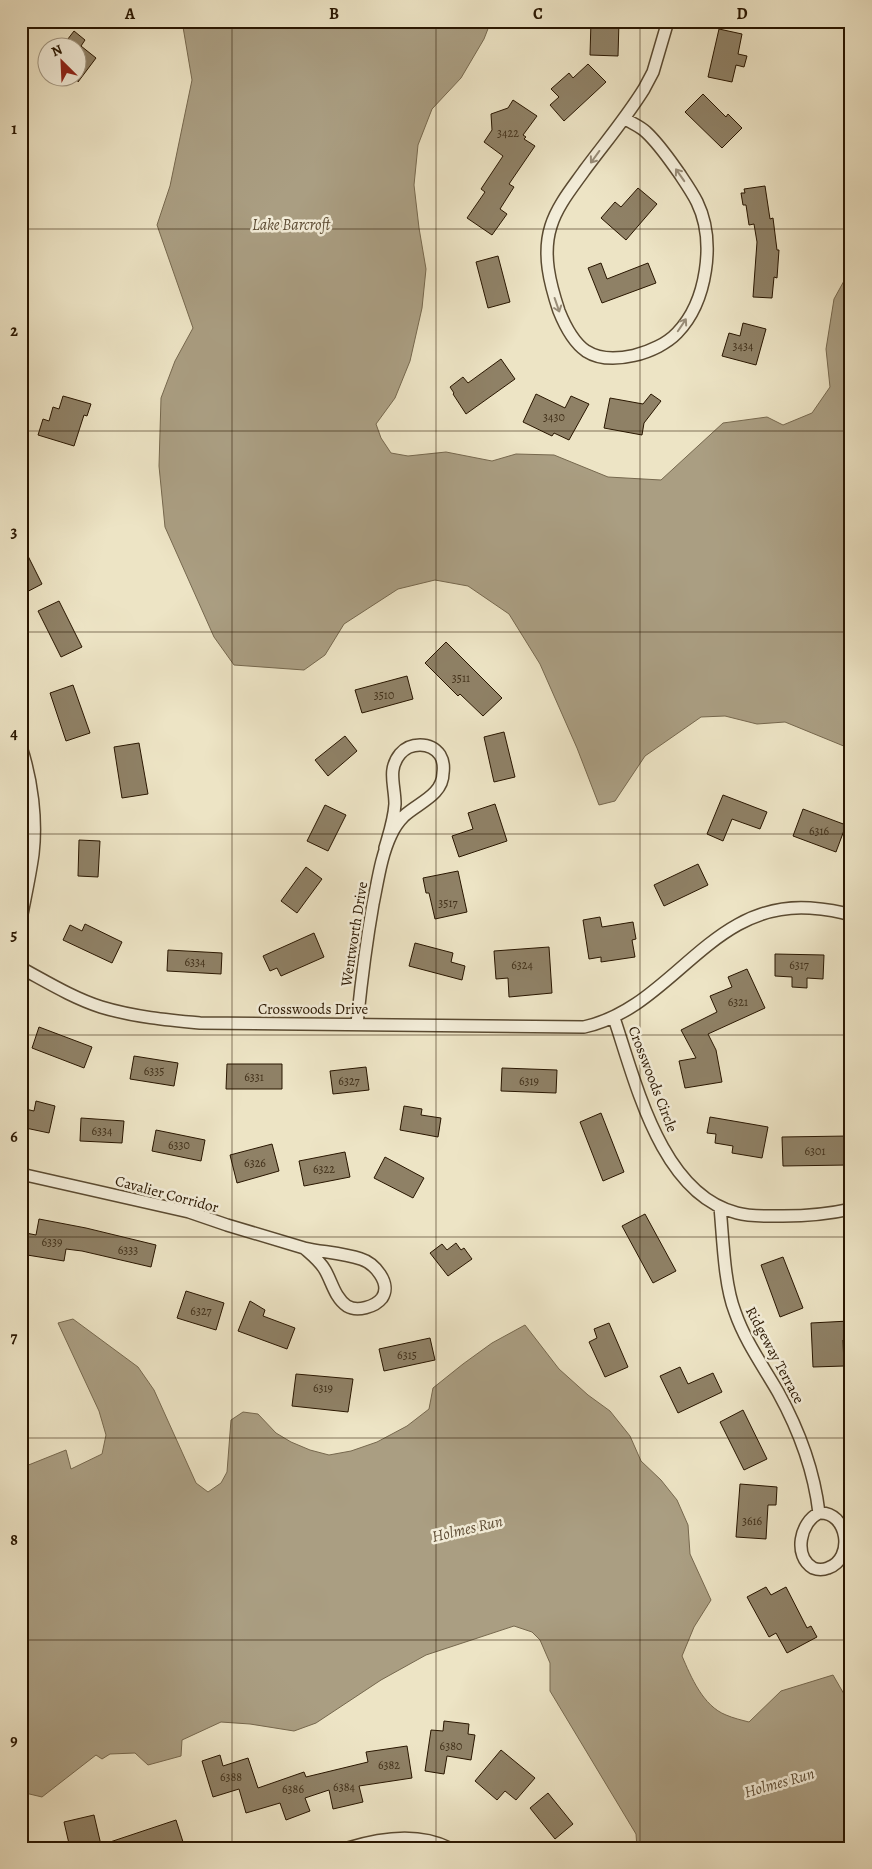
<svg xmlns="http://www.w3.org/2000/svg" width="872" height="1869" font-family="Alegreya,serif">
  <style>
    .water { fill: #aa9e82; stroke: #76684e }
    .building { fill: #8f8166; stroke: #291600 }
    .lines { fill: none; stroke-linecap: round; stroke-linejoin: round }
    .street-casing { stroke: #5a4a31; stroke-width: 14 }
    .street { stroke: #f3edd9; stroke-width: 11 }
    .oneway { stroke: #988c77 }
    .grid { fill: none; stroke: #291600; stroke-width: 1; stroke-opacity: 0.55 }
    .labels { text-anchor: middle; stroke-width: 5; stroke-linejoin: round; paint-order: stroke }
    .number-label { font-size: 12px; fill: #42311a }
    .street-label { font-size: 15px; fill: #291600; stroke: #f3edd9 }
    .water-label { font-size: 16px; font-style: italic; fill: #5d4c34; stroke: #f3edd9 }
    .neatline { fill: none; stroke: #291600; stroke-width: 2 }
    .grid-label { font-size: 16px; text-anchor: middle; font-weight: bold; fill: #291600 }
  </style>
  <rect width="100%" height="100%" fill="#ede4c5"/>
  <filter id="stains"><feTurbulence type="fractalNoise" baseFrequency=".004" numOctaves="4"/><feColorMatrix values="0 0 0 0 .2 0 0 0 0 .09 0 0 0 0 .02 0 0 0 .5 -.17"/></filter>
  <radialGradient id="worn" r=".72"><stop offset=".6" stop-color="#630" stop-opacity="0"/><stop offset="1" stop-color="#630" stop-opacity=".3"/></radialGradient>
  <path class="water" d="M182,21H491L484,39L461,78L432,109L418,145L414,185L419,228L426,269L422,308L410,361L395,398L376,424L381,438L391,453L408,456L446,452L492,461L516,454L554,455L608,477L661,480L723,423L767,417L783,425L812,413L830,387L826,349L834,299L850,270L851,749L785,722L757,724L725,716L701,717L645,756L615,801L599,805L577,748L540,664L509,614L468,586L435,580L398,589L344,624L325,655L304,670L234,665L214,637L165,527L159,466L161,398L175,361L193,328L157,225L170,186L192,80Z
    M73,1319L138,1367L154,1390L196,1483L208,1492L221,1483L227,1472L231,1420L243,1412L258,1414L276,1433L291,1442L310,1450L329,1455L351,1451L377,1442L407,1426L429,1409L433,1388L463,1364L492,1343L525,1325L559,1369L588,1395L610,1411L630,1436L641,1461L661,1480L677,1500L688,1525L690,1554L711,1600L694,1627L682,1656C691,1677 703,1706 726,1715C733,1718 741,1720 749,1722L781,1691L833,1675L844,1694L851,1698V1848H637L636,1834L550,1691V1663L540,1640L532,1632L514,1626L426,1655L381,1680L316,1723L294,1731L250,1724L221,1722L182,1740L181,1756L148,1765L135,1753L110,1754L102,1759L96,1755L42,1797L21,1792V1498L24,1483L21,1468L66,1450L71,1469L102,1454L106,1435L99,1411L58,1323Z"/>
  <path class="building" d="M591,21H619L618,56L590,55Z
    M719,29L742,34L738,54L747,56L744,67L736,65L732,82L708,77Z
    M74,31L85,40L81,46L96,58L78,82V48H61Z
    M588,64L606,82L564,121L550,105L559,97L551,89L569,73L573,78Z
    M703,94L726,117L728,114L742,128L722,148L685,112Z
    M513,100L537,116L523,135L526,137L524,139L535,146L509,184L514,187L500,209L507,214L492,235L467,218L485,192L481,189L503,156L484,142L492,130L491,114L508,108Z
    M765,186L770,219L773,218L777,250H779L777,278L774,277L772,298L753,297L757,242L754,224L749,225L746,205H743L741,193H745L744,189Z
    M638,188L657,204L626,240L601,218L615,202L621,207Z
    M498,256L510,302L488,308L476,262Z
    M601,263L607,279L648,263L656,283L602,303L588,268Z
    M743,323L766,329L756,365L722,356L729,333L740,336Z
    M501,359L515,379L466,414L453,394L454,393L450,387L463,377L468,383Z
    M536,394L565,408L571,396L589,404L569,440L554,433L552,436L523,422Z
    M651,394L661,401L644,423L642,435L604,428L610,398L643,404Z
    M63,396L91,404L87,416L84,415L74,446L38,435L43,419L49,421L53,407L59,409Z
    M21,542L42,584L21,595Z
    M59,601L82,647L61,657L38,611Z
    M446,642L502,698L483,716L460,694L458,696L425,663Z
    M407,676L413,699L362,713L355,690Z
    M73,685L90,733L66,741L50,693Z
    M504,732L515,777L494,782L484,737Z
    M345,736L357,751L328,776L315,760Z
    M139,743L148,794L122,798L114,747Z
    M723,795L767,812L760,829L732,819L723,841L707,834Z
    M495,804L507,841L459,857L452,836L473,829L468,813Z
    M325,805L346,815L328,851L307,841Z
    M803,809L846,825L836,852L793,836Z
    M79,840L100,841L98,877L78,876Z
    M698,864L708,885L664,906L654,885Z
    M306,867L322,879L297,913L281,901Z
    M458,871L467,912L435,919L429,893H426L423,878Z
    M600,917L602,927L633,922L636,939L632,940L635,957L601,962V957L589,959L583,920Z
    M85,924L122,942L112,963L63,940L70,925L82,931Z
    M314,933L324,957L281,976L277,968L270,971L263,956Z
    M415,943L453,953L451,962L465,966L462,980L409,966Z
    M549,947L552,993L509,997L508,978L496,979L494,951Z
    M168,950L222,953L221,974L167,971Z
    M775,954L824,955L823,979L807,978V988L792,987V977L775,976Z
    M747,969L765,1008L708,1034L716,1050L722,1082L685,1088L679,1061L696,1058L681,1030L717,1012L710,996L732,987L728,977Z
    M39,1027L92,1047L84,1068L32,1048Z
    M134,1056L178,1063L174,1086L130,1079Z
    M227,1064H282V1089H226Z
    M366,1067L369,1090L333,1094L330,1071Z
    M502,1068L557,1070L556,1093L501,1091Z
    M36,1101L55,1106L49,1133L21,1127V1108L34,1111Z
    M404,1106L422,1109L421,1115L441,1118L438,1137L400,1130Z
    M601,1113L624,1172L603,1181L580,1122Z
    M710,1117L768,1127L762,1158L732,1153L733,1146L715,1143L716,1134L707,1133Z
    M81,1118L124,1121L122,1143L80,1141Z
    M156,1130L205,1140L201,1161L152,1151Z
    M848,1136V1165L783,1166L782,1137Z
    M272,1144L279,1171L237,1183L230,1155Z
    M345,1152L350,1177L304,1186L299,1161Z
    M385,1157L424,1178L413,1198L374,1178Z
    M645,1214L676,1271L653,1283L622,1226Z
    M39,1219L86,1228L156,1245L151,1267L82,1251L66,1249L64,1261L21,1254V1232L36,1235Z
    M456,1243L461,1250L464,1248L472,1259L448,1276L430,1253L442,1244L447,1250Z
    M783,1257L803,1308L780,1317L761,1265Z
    M186,1291L224,1303L216,1330L177,1318Z
    M250,1301L265,1310L263,1316L295,1328L287,1349L238,1331Z
    M849,1321L850,1340H843L844,1366L813,1367L811,1323Z
    M609,1323L628,1367L605,1377L589,1342L597,1338L594,1329Z
    M430,1338L435,1360L384,1371L379,1349Z
    M680,1367L688,1384L713,1373L722,1392L678,1413L660,1376Z
    M296,1374L353,1379L348,1412L292,1406Z
    M743,1410L767,1459L744,1470L720,1422Z
    M740,1484L777,1487L776,1505H768L766,1539L736,1537Z
    M766,1587L771,1595L786,1587L807,1628L811,1626L817,1637L787,1653L776,1633L769,1637L747,1597Z
    M444,1721L469,1724L468,1734L475,1735L471,1760L447,1756L444,1774L425,1771L431,1730L443,1731Z
    M407,1746L412,1778L359,1786L363,1802L333,1809L329,1790L305,1798L310,1811L286,1820L280,1803L246,1813L239,1789L213,1797L202,1761L220,1755L223,1766L248,1758L258,1788L304,1772L306,1777L368,1762L366,1752Z
    M501,1750L535,1778L516,1800L505,1791L497,1800L475,1781Z
    M548,1793L573,1824L555,1839L530,1808Z
    M94,1815L101,1845L176,1820L184,1845L176,1848H70L64,1822Z"/>
  <g class="lines">
    <defs>
      <path id="street" d="M624,118C631,123 640,126 646,132C659,144 669,159 679,173C685,182 692,192 697,202C716,241 707,302 677,333C658,353 611,367 586,351C573,342 565,326 559,311C550,284 542,254 551,226C557,206 572,188 584,171C604,144 626,118 644,89L653,72L668,21
        M21,747C32,780 37,820 33,854C30,876 25,898 21,919
        M21,968C47,982 73,998 101,1007C134,1017 167,1020 200,1023L584,1027C672,1008 710,901 810,908C823,909 838,911 851,915
        M614,1018C636,1083 661,1194 737,1213C752,1217 767,1216 783,1216C805,1216 829,1214 851,1209
        M357,1024C361,984 366,944 373,904C378,880 381,856 391,835C394,828 399,821 404,816C418,803 443,795 443,773C444,766 443,760 440,755C435,748 428,745 420,745C413,745 405,748 400,754C387,770 395,785 395,804C394,820 389,834 385,848
        M21,1174L189,1212L227,1225L304,1248
        M720,1207C723,1238 724,1284 735,1312C745,1341 763,1366 778,1392C799,1430 814,1470 819,1513
        M304,1248C322,1252 343,1253 361,1259C374,1263 392,1283 382,1298C375,1307 357,1312 347,1306C335,1298 332,1282 325,1270C320,1261 312,1255 304,1248Z
        M819,1513C848,1511 855,1559 828,1568C823,1570 818,1570 813,1568C793,1556 800,1522 819,1513Z
        M348,1848C380,1838 418,1832 449,1848"/>
    </defs>
    <use href="#street" class="street-casing"/>
    <use href="#street" class="street"/>
  </g>
  <defs><path id="oneway-shaft" d="M-6 0H5M1.5-3L5.5 0L1.5 3" fill="none" stroke-width="1.6" stroke-linecap="round" stroke-linejoin="round" transform="scale(1.25)"/></defs>
  <g class="oneway">
    <use href="#oneway-shaft" transform="translate(595 157) rotate(126)"/>
    <use href="#oneway-shaft" transform="translate(680 175) rotate(-125)"/>
    <use href="#oneway-shaft" transform="translate(557 305) rotate(71)"/>
    <use href="#oneway-shaft" transform="translate(682 325) rotate(-56)"/>
  </g>
  <path class="grid" d="M232,21V1848M436,21V1848M640,21V1848M21,229H851M21,431H851M21,632H851M21,834H851M21,1035H851M21,1237H851M21,1438H851M21,1640H851"/>
  <g class="labels">
    <g class="number-label">
      <text x="508" y="137">3422</text>
      <text x="743" y="350">3434</text>
      <text x="554" y="421">3430</text>
      <text x="461" y="682">3511</text>
      <text x="384" y="699">3510</text>
      <text x="819" y="835">6316</text>
      <text x="448" y="907">3517</text>
      <text x="195" y="966">6334</text>
      <text x="522" y="969">6324</text>
      <text x="799" y="969">6317</text>
      <text x="738" y="1006">6321</text>
      <text x="154" y="1075">6335</text>
      <text x="254" y="1081">6331</text>
      <text x="349" y="1085">6327</text>
      <text x="529" y="1085">6319</text>
      <text x="102" y="1135">6334</text>
      <text x="179" y="1149">6330</text>
      <text x="815" y="1155">6301</text>
      <text x="255" y="1167">6326</text>
      <text x="324" y="1173">6322</text>
      <text x="52" y="1246">6339</text>
      <text x="128" y="1254">6333</text>
      <text x="201" y="1315">6327</text>
      <text x="407" y="1359">6315</text>
      <text x="323" y="1392">6319</text>
      <text x="752" y="1525">3616</text>
      <text x="451" y="1750">6380</text>
      <text x="389" y="1769">6382</text>
      <text x="231" y="1781">6388</text>
      <text x="344" y="1791">6384</text>
      <text x="293" y="1793">6386</text>
    </g>
    <g class="street-label">
      <text transform="translate(354 934) rotate(-81)" y="5">Wentworth Drive</text>
      <text x="313" y="1014">Crosswoods Drive</text>
      <text transform="translate(653 1079) rotate(69)" y="5">Crosswoods Circle</text>
      <text transform="translate(167 1194) rotate(15)" y="5">Cavalier Corridor</text>
      <text transform="translate(775 1355) rotate(62)" y="5">Ridgeway Terrace</text>
    </g>
    <g class="water-label">
      <text x="291" y="230">Lake Barcroft</text>
      <text transform="translate(467 1528) rotate(-13)" y="6">Holmes Run</text>
      <text transform="translate(779 1782) rotate(-16)" y="6">Holmes Run</text>
    </g>
  </g>
  <rect width="872" height="1869" fill="none" stroke="#ede4c5" stroke-width="55"/>
  <g transform="translate(62 62) rotate(336)"><circle r="24" fill="#f3edd9" stroke="#a29782"/>
  <path d="M0-4L9 19L0 12L-9 19Z" fill="#8f2418"/>
  <text y="-8" font-size="14" font-weight="bold" text-anchor="middle" fill="#291600">N</text>
  </g>
  <rect x="28" y="28" width="816" height="1814" class="neatline"/>
  <g class="grid-label">
    <text x="130" y="19">A</text>
    <text x="334" y="19">B</text>
    <text x="538" y="19">C</text>
    <text x="742" y="19">D</text>
    <text x="14" y="134">1</text>
    <text x="14" y="336">2</text>
    <text x="14" y="537">3</text>
    <text x="14" y="739">4</text>
    <text x="14" y="940">5</text>
    <text x="14" y="1142">6</text>
    <text x="14" y="1343">7</text>
    <text x="14" y="1545">8</text>
    <text x="14" y="1746">9</text>
  </g>
  <rect width="100%" height="100%" filter="url(#stains)"/>
  <rect width="100%" height="100%" fill="url(#worn)"/>
</svg>
